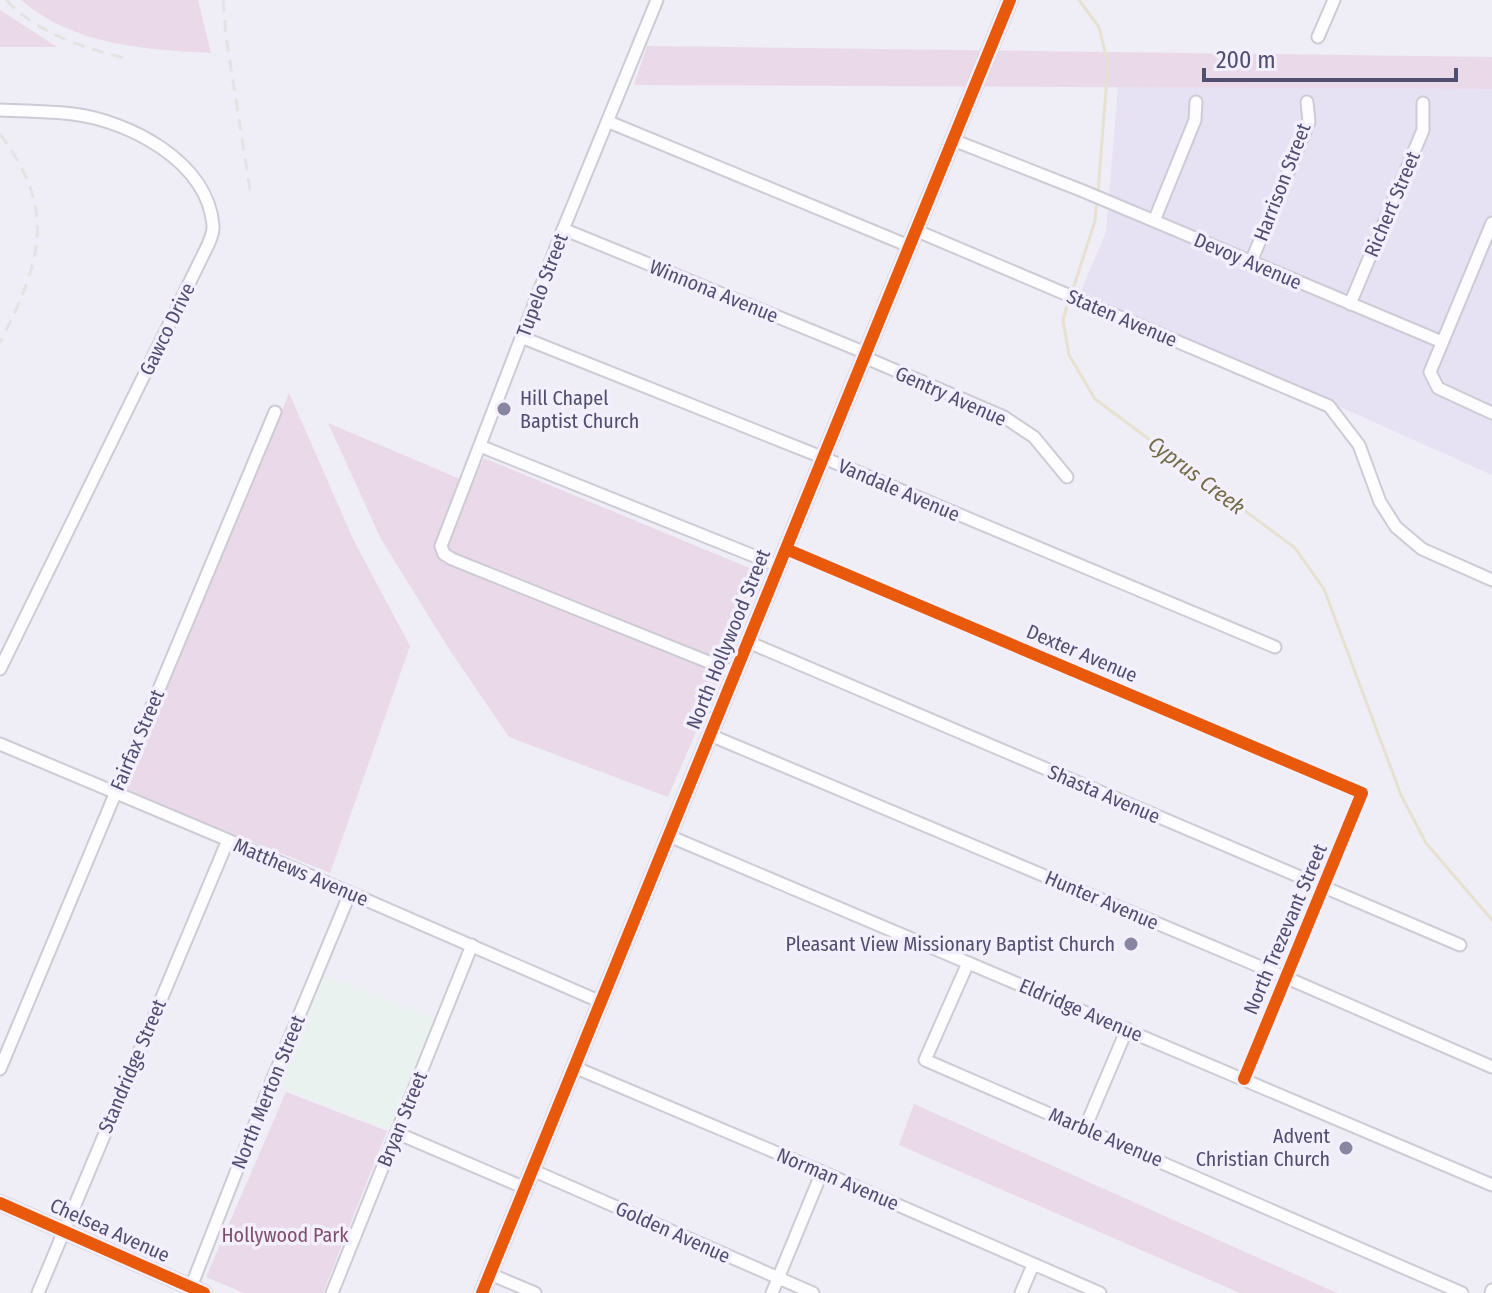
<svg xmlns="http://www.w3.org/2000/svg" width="1492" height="1293" font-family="'Fira Sans Condensed',sans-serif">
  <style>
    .residential { fill: #e6e2f3 }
    .education { fill: #eaf2f0 }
    .green { fill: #ead9e9 }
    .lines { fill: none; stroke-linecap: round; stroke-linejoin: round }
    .stream { stroke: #e6e1d0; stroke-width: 3 }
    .minor-casing { stroke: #cdcbd5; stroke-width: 15 }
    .major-casing { stroke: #cdcbd7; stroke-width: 18 }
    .minor { stroke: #fdfcfe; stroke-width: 11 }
    .major { stroke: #eae7f1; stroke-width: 14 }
    .rail { stroke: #e2e4e4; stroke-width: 3; stroke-dasharray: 12 8; stroke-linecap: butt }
    .cycleway-casing { stroke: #f3effd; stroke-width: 17 }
    .cycleway { stroke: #e8590c; stroke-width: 12 }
    .poi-dot { fill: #8886a0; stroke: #f3effd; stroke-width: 3 }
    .labels { text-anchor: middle; stroke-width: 7; stroke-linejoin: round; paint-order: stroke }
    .street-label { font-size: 20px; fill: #514f71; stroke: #f3effd }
    .poi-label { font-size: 20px; fill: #514f71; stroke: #f3effd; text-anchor: end }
    .park-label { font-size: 20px; fill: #814f6d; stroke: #f3effd }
    .water-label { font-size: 22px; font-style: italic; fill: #756d45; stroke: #f3effd }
  </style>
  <rect width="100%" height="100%" fill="#efedf6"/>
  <path class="residential" d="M1118,87L1492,89V475L1081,291L1106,232Z"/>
  <path class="education" d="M317,972L442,1021L397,1133L271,1083Z"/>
  <path class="green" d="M21,0H198L211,53C142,49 76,46 21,0Z
    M0,10L57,47H0Z
    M647,46L1492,57V89L634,85Z
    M289,393L354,541L410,646L330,873L125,790Z
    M328,423L472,484L484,458L764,574L668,797L509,737L449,649L381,539Z
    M286,1092L387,1131L323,1293H244L206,1277Z
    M914,1104L1337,1293H1240L899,1145Z"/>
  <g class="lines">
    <path class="stream" d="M1079,0L1099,27L1108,64L1098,192
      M1072,292L1095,221L1097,199
      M1069,299L1063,320L1069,355L1095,399L1295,548L1324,589L1401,795L1426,843L1492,920"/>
    <defs>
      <path id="minor" d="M657,0L562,232L441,546L444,554L452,559L736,673
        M1318,37L1334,0
        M0,110C24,111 50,111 73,114C129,121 207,161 213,225C214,234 208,245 204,253L0,669
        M609,122L909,246
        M953,140L1083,191L1442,342
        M1154,221L1195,120L1196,102
        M1492,223L1430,372L1438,388L1492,413
        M563,229L866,353
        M915,230L1329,406L1359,445L1380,502L1396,527L1422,549L1492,580
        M1251,262L1309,122L1307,102
        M1350,304L1423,130V103
        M521,337L824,458L1275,647
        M864,357L1004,417L1034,437L1067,477
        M480,446L779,566
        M786,549L1362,793L1244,1079
        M748,642L1460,945
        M710,735L1287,978L1492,1067
        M0,744L228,840L601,1002
        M669,836L1492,1185
        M968,963L925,1060L1462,1293
        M574,1067L822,1172L1100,1293
        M0,1069L275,412
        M1085,1128L1127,1029
        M397,1133L525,1188
        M532,1170L813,1293
        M490,1274L535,1293
        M189,1292L271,1083L350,893
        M38,1293L228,840
        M332,1293L472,945
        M772,1293L822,1172
        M1021,1293L1033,1265
        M1491,1293L1492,1290"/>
      <path id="major" d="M0,1203L204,1293
        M482,1293L1010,0"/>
    </defs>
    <use href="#minor" class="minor-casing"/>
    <use href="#major" class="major-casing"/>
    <use href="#minor" class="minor"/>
    <use href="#major" class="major"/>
    <path class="rail" d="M6,0C38,34 85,48 128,59
      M223,0L226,36L251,196
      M0,134C59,213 40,262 0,343"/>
    <defs>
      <path id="cycleway" d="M786,549L1362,793L1244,1079
        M0,1203L204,1293
        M482,1293L1010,0"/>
    </defs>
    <use href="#cycleway" class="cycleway-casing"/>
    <use href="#cycleway" class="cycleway"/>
  </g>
  <g class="poi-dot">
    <circle cx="504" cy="409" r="8"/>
    <circle cx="1131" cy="944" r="8"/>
    <circle cx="1346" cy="1148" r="8"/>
  </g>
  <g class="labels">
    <g class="street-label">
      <text transform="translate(1282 182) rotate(-69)" y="7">Harrison Street</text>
      <text transform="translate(1392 204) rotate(-67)" y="7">Richert Street</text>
      <text transform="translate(1248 261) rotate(23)" y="7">Devoy Avenue</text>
      <text transform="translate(542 285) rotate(-69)" y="7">Tupelo Street</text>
      <text transform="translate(714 291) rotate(22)" y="7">Winnona Avenue</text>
      <text transform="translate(1122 318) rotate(23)" y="7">Staten Avenue</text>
      <text transform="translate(167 329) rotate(-64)" y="7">Gawco Drive</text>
      <text transform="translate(951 396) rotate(24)" y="7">Gentry Avenue</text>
      <text transform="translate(899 490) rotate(23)" y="7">Vandale Avenue</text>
      <text transform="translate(728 639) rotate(-68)" y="7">North Hollywood Street</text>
      <text transform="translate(1082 653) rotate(23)" y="7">Dexter Avenue</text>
      <text transform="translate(137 740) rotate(-67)" y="7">Fairfax Street</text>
      <text transform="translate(1104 794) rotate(23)" y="7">Shasta Avenue</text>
      <text transform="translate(301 872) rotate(23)" y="7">Matthews Avenue</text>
      <text transform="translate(1102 900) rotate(23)" y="7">Hunter Avenue</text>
      <text transform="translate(1285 929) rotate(-67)" y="7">North Trezevant Street</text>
      <text transform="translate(1081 1010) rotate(23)" y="7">Eldridge Avenue</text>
      <text transform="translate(132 1066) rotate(-67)" y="7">Standridge Street</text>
      <text transform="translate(268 1092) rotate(-68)" y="7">North Merton Street</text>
      <text transform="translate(402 1119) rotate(-68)" y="7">Bryan Street</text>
      <text transform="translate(1106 1137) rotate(23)" y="7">Marble Avenue</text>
      <text transform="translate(838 1179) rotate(23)" y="7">Norman Avenue</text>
      <text transform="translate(110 1230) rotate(24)" y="7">Chelsea Avenue</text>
      <text transform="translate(673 1232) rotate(24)" y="7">Golden Avenue</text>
    </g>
    <g class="poi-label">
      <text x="520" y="405" text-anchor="start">Hill Chapel<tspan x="520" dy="23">Baptist Church</tspan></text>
      <text x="1115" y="951">Pleasant View Missionary Baptist Church</text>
      <text x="1330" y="1143">Advent<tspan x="1330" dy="23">Christian Church</tspan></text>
    </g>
    <g class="park-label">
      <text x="285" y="1242">Hollywood Park</text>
    </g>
    <g class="water-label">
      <text transform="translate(1197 475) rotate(37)" y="8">Cyprus Creek</text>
    </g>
  </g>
  <path d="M1204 68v12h252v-12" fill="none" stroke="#514f71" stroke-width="4"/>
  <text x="1216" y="68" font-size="24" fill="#514f71" stroke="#f3effd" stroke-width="6" paint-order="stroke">200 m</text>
</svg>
